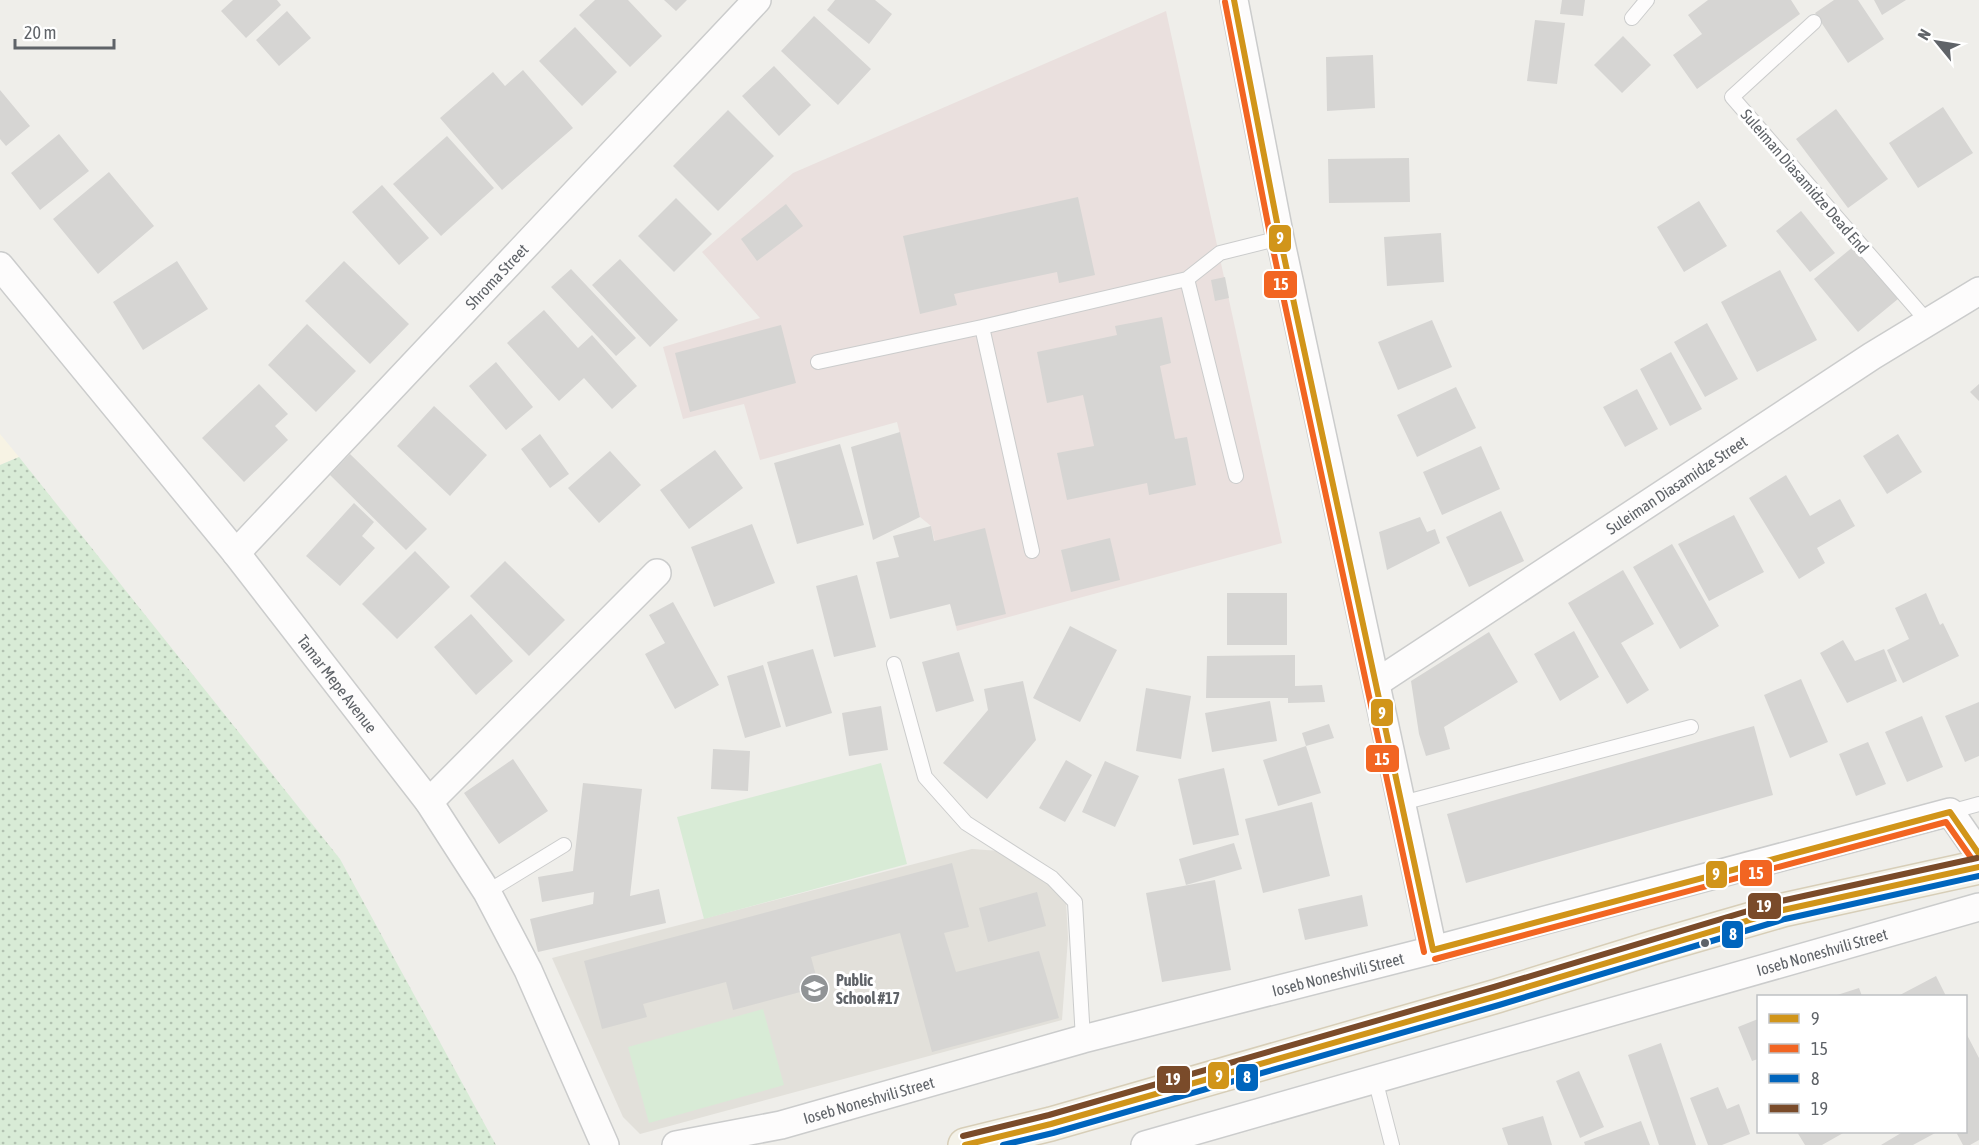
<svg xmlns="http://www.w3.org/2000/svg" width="1979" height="1145" font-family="'Asap Condensed',sans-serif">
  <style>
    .commercial { fill: #f7f3e4 }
    .education { fill: #e2e0da }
    .medical { fill: #eae0de }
    .grass { fill: url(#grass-dots) }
    .pitch { fill: #d8ebd6 }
    .building { fill: #d6d5d3 }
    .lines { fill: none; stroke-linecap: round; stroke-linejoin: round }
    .service-casing { stroke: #cbcccc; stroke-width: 16 }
    .minor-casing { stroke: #cbcccc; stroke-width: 30 }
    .primary-casing { stroke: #d7ceb8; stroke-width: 36 }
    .service { stroke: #fdfcfc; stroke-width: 14 }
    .minor { stroke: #fdfcfc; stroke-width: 27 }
    .primary { stroke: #f4f2e9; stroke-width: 33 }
    .bus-1-casing { stroke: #fff; stroke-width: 10 }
    .bus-2-casing { stroke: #fff; stroke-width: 10 }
    .bus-3-casing { stroke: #fff; stroke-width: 10 }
    .bus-4-casing { stroke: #fff; stroke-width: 10 }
    .bus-1 { stroke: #d1951a; stroke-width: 6 }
    .bus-2 { stroke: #f26522; stroke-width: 6 }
    .bus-3 { stroke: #0065bd; stroke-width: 6 }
    .bus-4 { stroke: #7a4b2a; stroke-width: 6 }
    .bus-dot { fill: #5f6368; stroke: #fff; stroke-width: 2 }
    .labels { text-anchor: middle; stroke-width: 6; stroke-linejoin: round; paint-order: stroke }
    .street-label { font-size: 16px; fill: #5f6368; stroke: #fff }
    .poi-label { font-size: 16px; font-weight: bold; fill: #5f6368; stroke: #fff; text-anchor: start }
    .line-badge { stroke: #fff; stroke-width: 2 }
    .badge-label { font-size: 16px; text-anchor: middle; font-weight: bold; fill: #fff }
  </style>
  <defs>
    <pattern id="grass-dots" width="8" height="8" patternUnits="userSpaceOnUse" patternTransform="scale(1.5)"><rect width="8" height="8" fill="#d8ebd6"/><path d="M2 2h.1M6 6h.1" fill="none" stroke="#b2c2b1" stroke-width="1.8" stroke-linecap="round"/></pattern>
  </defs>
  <rect width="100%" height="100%" fill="#efeeea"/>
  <path class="commercial" d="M0,434L19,457L0,465Z"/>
  <path class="education" d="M972,849L1000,851L1040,876L1066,902L1068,938L1062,1020L640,1134L623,1117L552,958Z"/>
  <path class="medical" d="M1166,11L1282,543L957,631L931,526L920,517L897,422L760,460L744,404L683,419L663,347L760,318L702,252L793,173Z"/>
  <path class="grass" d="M19,457L340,859L496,1145H0V465Z"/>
  <path class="pitch" d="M881,763L907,864L704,919L677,817Z
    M763,1009L784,1085L649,1123L628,1047Z"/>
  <path class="building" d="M233,0H277L281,5L246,38L221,11Z
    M595,0H628L662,36L630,67L579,15Z
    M664,0H687L676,11Z
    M835,0H875L892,14L869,44L827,10Z
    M1562,0H1585L1583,16L1560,14Z
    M1708,0H1791L1800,14L1697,89L1673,55L1702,34L1688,15Z
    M1834,0H1858L1884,39L1848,63L1815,13Z
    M1874,0H1906L1882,15Z
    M287,11L311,38L279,66L256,40Z
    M814,16L871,69L838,105L781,51Z
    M1535,20L1565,23L1557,84L1527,81Z
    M575,27L617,72L582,106L539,61Z
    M1623,36L1651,65L1622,93L1594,65Z
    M1373,55L1375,108L1327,111L1326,57Z
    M774,66L811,105L779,136L742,96Z
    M523,70L573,128L502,190L440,118L493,72L505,86Z
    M0,90L30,126L6,146L0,139Z
    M1943,107L1973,153L1918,188L1889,143Z
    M1836,109L1888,179L1848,208L1796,139Z
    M728,110L774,156L718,211L673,166Z
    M59,134L89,171L40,210L11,173Z
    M447,136L494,188L441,236L393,184Z
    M1409,158L1410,202L1329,203L1328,159Z
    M109,172L154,226L98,274L53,219Z
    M382,185L429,238L399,265L352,212Z
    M1078,197L1095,275L1059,283L1057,272L954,294L957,305L920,314L903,236Z
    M676,198L712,234L674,272L638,236Z
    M1699,201L1727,246L1684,272L1657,227Z
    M786,204L803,226L757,261L741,239Z
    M1801,211L1835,253L1810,272L1776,231Z
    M1441,233L1444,282L1387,286L1384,237Z
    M1854,246L1898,299L1858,332L1814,279Z
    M620,259L678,320L650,347L592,285Z
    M177,261L208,309L143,350L113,302Z
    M344,261L409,324L370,364L305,301Z
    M571,269L636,338L616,356L551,287Z
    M1780,270L1817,340L1757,372L1721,302Z
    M1225,277L1229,298L1215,301L1211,280Z
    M544,310L578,348L592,335L637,386L612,409L584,378L559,401L507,343Z
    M1162,317L1171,363L1160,366L1175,439L1187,437L1196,485L1149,495L1147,483L1067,500L1057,453L1094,446L1083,395L1047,403L1037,352L1117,335L1115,326Z
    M1432,320L1452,367L1398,390L1378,342Z
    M1707,323L1738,379L1705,397L1674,342Z
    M307,324L356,371L316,412L268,365Z
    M781,325L796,383L690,412L675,353Z
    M1671,352L1702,409L1670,426L1640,369Z
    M496,362L533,407L506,430L469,386Z
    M259,384L288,414L275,426L288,440L244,482L202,438Z
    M1979,384V401L1970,392Z
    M1456,387L1476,428L1417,457L1397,415Z
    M1637,389L1658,429L1625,447L1603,407Z
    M434,406L487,455L450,496L397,446Z
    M900,432L920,517L873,540L851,447Z
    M540,434L569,474L550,488L521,449Z
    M1898,434L1922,472L1887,494L1863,456Z
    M840,444L864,525L797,544L774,463Z
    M1481,446L1500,489L1442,515L1423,472Z
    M715,450L743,488L689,529L660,490Z
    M610,451L641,485L599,523L568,488Z
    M350,454L427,529L406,550L330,475Z
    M1786,475L1810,516L1840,499L1855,526L1817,548L1825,563L1799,579L1749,498Z
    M354,503L374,522L362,536L375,548L340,586L306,556Z
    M1501,511L1524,561L1469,587L1446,537Z
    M1734,515L1764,572L1709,601L1678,544Z
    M1420,517L1427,532L1435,529L1440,543L1387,570L1379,532Z
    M752,524L775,583L714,607L691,547Z
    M931,526L934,541L985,528L1006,614L956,626L950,604L890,619L876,562L899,557L893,536Z
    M1110,538L1120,580L1071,592L1061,550Z
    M1672,544L1719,626L1680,649L1633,567Z
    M415,551L450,587L397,639L362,604Z
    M505,561L565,620L529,656L470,596Z
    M1623,570L1654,624L1621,643L1649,690L1627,704L1568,603Z
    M857,575L876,647L834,657L816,586Z
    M1227,593H1287V645H1227Z
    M1926,593L1940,625L1943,623L1959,656L1903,683L1887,650L1909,639L1895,608Z
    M673,602L719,685L675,709L645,654L665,643L649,615Z
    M471,614L513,661L476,695L434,647Z
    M1070,626L1117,650L1080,722L1033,698Z
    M1574,631L1599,677L1560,701L1534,654Z
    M1489,632L1518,682L1444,727L1450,749L1426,756L1419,734L1411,681Z
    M1843,640L1855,661L1884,649L1897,681L1847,703L1820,653Z
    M813,649L832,713L786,727L767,662Z
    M959,652L974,701L936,712L922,662Z
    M1295,655V686L1322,685L1325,702L1288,703V698H1206L1207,656Z
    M763,665L781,727L745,738L727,676Z
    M1801,679L1828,742L1790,758L1764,695Z
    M1023,681L1036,740L987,799L943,763L988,710L984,689Z
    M1146,688L1191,696L1181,759L1136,751Z
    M1270,701L1277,741L1212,752L1205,713Z
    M1979,702V756L1965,762L1945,716Z
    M881,706L888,750L849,756L842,713Z
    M1922,716L1943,767L1907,782L1885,732Z
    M1329,724L1334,738L1306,746L1302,733Z
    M1754,726L1773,795L1466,883L1447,814Z
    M1868,742L1886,784L1856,796L1839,754Z
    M1306,746L1321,793L1278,806L1263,760Z
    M713,749L750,751L748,791L711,789Z
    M513,759L548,811L499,844L464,793Z
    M1066,760L1092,775L1065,822L1039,808Z
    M1105,761L1139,776L1115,827L1082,812Z
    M1224,768L1239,835L1193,845L1178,779Z
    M583,783L642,789L630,896L659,889L666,923L538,952L530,919L593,904L594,892L542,902L538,877L573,871Z
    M1312,802L1330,876L1263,893L1245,819Z
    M1234,843L1242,869L1186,885L1179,859Z
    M952,863L969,927L944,933L956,972L1039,951L1059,1018L932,1052L900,933L811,957L819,987L733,1010L726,982L643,1004L647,1017L602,1029L584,961Z
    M1215,880L1231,970L1162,982L1146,893Z
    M1037,892L1046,926L988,942L979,908Z
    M1362,895L1368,926L1305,940L1298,909Z
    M1936,976L1946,996H1898Z
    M1859,988L1862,996H1834Z
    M1758,1019V1059L1752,1061L1738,1027Z
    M1966,1033L1979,1058V1140L1970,1145H1963L1956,1132H1966Z
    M1661,1043L1679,1095L1696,1145H1659L1646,1107L1628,1055Z
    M1579,1071L1604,1127L1580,1138L1556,1081Z
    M1718,1087L1727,1109L1739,1104L1750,1134L1722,1145H1708L1690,1098Z
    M1543,1116L1552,1145H1508L1502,1128Z
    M1641,1121L1650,1145H1585L1584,1142Z
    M1797,1132H1845L1822,1145H1805Z
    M1900,1132H1937L1913,1145H1881L1901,1133Z"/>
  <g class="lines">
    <defs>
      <path id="service" d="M1632,18L1647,0
        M1814,22L1732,97L1928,322
        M1187,279L1236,476
        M818,362L982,327
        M1032,551L982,327L1187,279L1220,253L1280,238
        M894,664L925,777L966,823L1052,878L1075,902L1083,1039
        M1402,803L1691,727
        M1950,812L1979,804
        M487,892L564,845
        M1375,1079L1392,1145"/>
      <g id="minor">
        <path d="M1234,0L1280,238L1433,950"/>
        <path id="s1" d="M0,266L236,553L429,802L487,892L528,970L605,1145"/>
        <path id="s2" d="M236,553L757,0"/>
        <path id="s3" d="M1376,683L1872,356L1979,291"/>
        <path d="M429,802L657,573"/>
        <path id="s4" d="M676,1145L781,1125L1083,1039L1433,950L1950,812L1979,854"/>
        <path id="s5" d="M1145,1145L1979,907"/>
      </g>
      <path id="primary" d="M965,1145L1051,1124L1497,996L1655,947L1783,910L1979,867"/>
    </defs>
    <use href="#service" class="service-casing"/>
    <use href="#minor" class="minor-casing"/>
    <use href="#primary" class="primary-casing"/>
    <use href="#service" class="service"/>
    <use href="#minor" class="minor"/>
    <use href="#primary" class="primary"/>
    <defs>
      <path id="bus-1" d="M1234,0L1280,238L1433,950
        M1433,950L1950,812L1979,854
        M965,1145L1051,1124L1497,996L1783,910L1979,867"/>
      <path id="bus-2" d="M1225,2L1271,240L1424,952
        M1435,959L1946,822L1972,859"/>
      <path id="bus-3" d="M1003,1145L1053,1133L1499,1005L1785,919L1979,876"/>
      <path id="bus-4" d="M963,1136L1049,1115L1494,987L1781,901L1977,858"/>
    </defs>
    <use href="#bus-1" class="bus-1-casing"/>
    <use href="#bus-2" class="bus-2-casing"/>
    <use href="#bus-3" class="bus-3-casing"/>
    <use href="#bus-4" class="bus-4-casing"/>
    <use href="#bus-1" class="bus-1"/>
    <use href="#bus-2" class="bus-2"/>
    <use href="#bus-3" class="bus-3"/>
    <use href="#bus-4" class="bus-4"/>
  </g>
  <defs>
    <symbol id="school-disc" viewBox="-11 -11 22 22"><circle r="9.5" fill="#919496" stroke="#fff"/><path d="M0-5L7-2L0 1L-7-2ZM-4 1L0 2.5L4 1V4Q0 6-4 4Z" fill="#fff"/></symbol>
  </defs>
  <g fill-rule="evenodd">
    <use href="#school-disc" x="798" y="972" width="33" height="33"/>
  </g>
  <circle class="bus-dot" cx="1705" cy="943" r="5"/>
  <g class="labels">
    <g class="street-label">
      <text transform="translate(1805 181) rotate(49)" y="6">Suleiman Diasamidze Dead End</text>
      <text dy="6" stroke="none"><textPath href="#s2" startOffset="380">Shroma Street</textPath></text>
      <text dy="6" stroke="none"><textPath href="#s3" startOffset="360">Suleiman Diasamidze Street</textPath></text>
      <text dy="6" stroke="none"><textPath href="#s1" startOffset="537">Tamar Mepe Avenue</textPath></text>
      <text dy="6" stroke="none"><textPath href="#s5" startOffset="704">Ioseb Noneshvili Street</textPath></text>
      <text dy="6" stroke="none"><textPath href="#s4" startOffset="684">Ioseb Noneshvili Street</textPath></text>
      <text dy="6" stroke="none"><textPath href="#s4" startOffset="198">Ioseb Noneshvili Street</textPath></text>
    </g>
    <g class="poi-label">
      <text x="836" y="986">Public<tspan x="836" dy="18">School #17</tspan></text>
    </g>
  </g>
  <g class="line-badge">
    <rect x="1268" y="224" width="24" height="29" rx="6" fill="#d1951a"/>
    <rect x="1263" y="270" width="35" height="29" rx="6" fill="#f26522"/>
    <rect x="1370" y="698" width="24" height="29" rx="6" fill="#d1951a"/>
    <rect x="1365" y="744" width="35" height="29" rx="6" fill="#f26522"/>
    <rect x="1739" y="859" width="34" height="28" rx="6" fill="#f26522"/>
    <rect x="1705" y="860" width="23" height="29" rx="6" fill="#d1951a"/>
    <rect x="1747" y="892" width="35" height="28" rx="6" fill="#7a4b2a"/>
    <rect x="1721" y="920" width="23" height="29" rx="6" fill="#0065bd"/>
    <rect x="1207" y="1061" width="23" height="29" rx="6" fill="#d1951a"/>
    <rect x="1235" y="1063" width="24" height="29" rx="6" fill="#0065bd"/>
    <rect x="1156" y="1065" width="35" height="29" rx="6" fill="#7a4b2a"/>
  </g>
  <g class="badge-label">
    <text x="1280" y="244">9</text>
    <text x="1281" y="290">15</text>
    <text x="1382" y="719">9</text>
    <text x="1382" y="765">15</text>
    <text x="1756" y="879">15</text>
    <text x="1716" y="880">9</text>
    <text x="1764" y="912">19</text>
    <text x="1733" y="940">8</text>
    <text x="1219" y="1082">9</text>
    <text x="1247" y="1083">8</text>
    <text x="1173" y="1085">19</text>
  </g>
  <rect x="1757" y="995" width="210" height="138" fill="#ffffff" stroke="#bfc1c3" stroke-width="1.5"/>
  <rect x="1769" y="1014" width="30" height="9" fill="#d1951a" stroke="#bfc1c3" stroke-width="1.5"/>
  <text x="1811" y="1025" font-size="18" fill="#5f6368">9</text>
  <rect x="1769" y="1044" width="30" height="9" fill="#f26522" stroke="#bfc1c3" stroke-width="1.5"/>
  <text x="1811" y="1055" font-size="18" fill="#5f6368">15</text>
  <rect x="1769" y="1074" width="30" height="9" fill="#0065bd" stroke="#bfc1c3" stroke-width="1.5"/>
  <text x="1811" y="1085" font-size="18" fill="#5f6368">8</text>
  <rect x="1769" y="1104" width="30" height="9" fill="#7a4b2a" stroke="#bfc1c3" stroke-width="1.5"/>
  <text x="1811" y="1115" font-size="18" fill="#5f6368">19</text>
  <g transform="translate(1937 42) rotate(300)" stroke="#ffffff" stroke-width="4.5" paint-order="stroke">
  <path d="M0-4.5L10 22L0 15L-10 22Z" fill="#5f6368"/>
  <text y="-9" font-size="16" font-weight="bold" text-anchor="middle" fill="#5f6368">N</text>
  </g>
  <path d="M15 39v9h99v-9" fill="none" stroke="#5f6368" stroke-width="3"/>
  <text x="24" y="39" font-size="18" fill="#5f6368" stroke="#ffffff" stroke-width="4.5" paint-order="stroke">20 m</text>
</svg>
